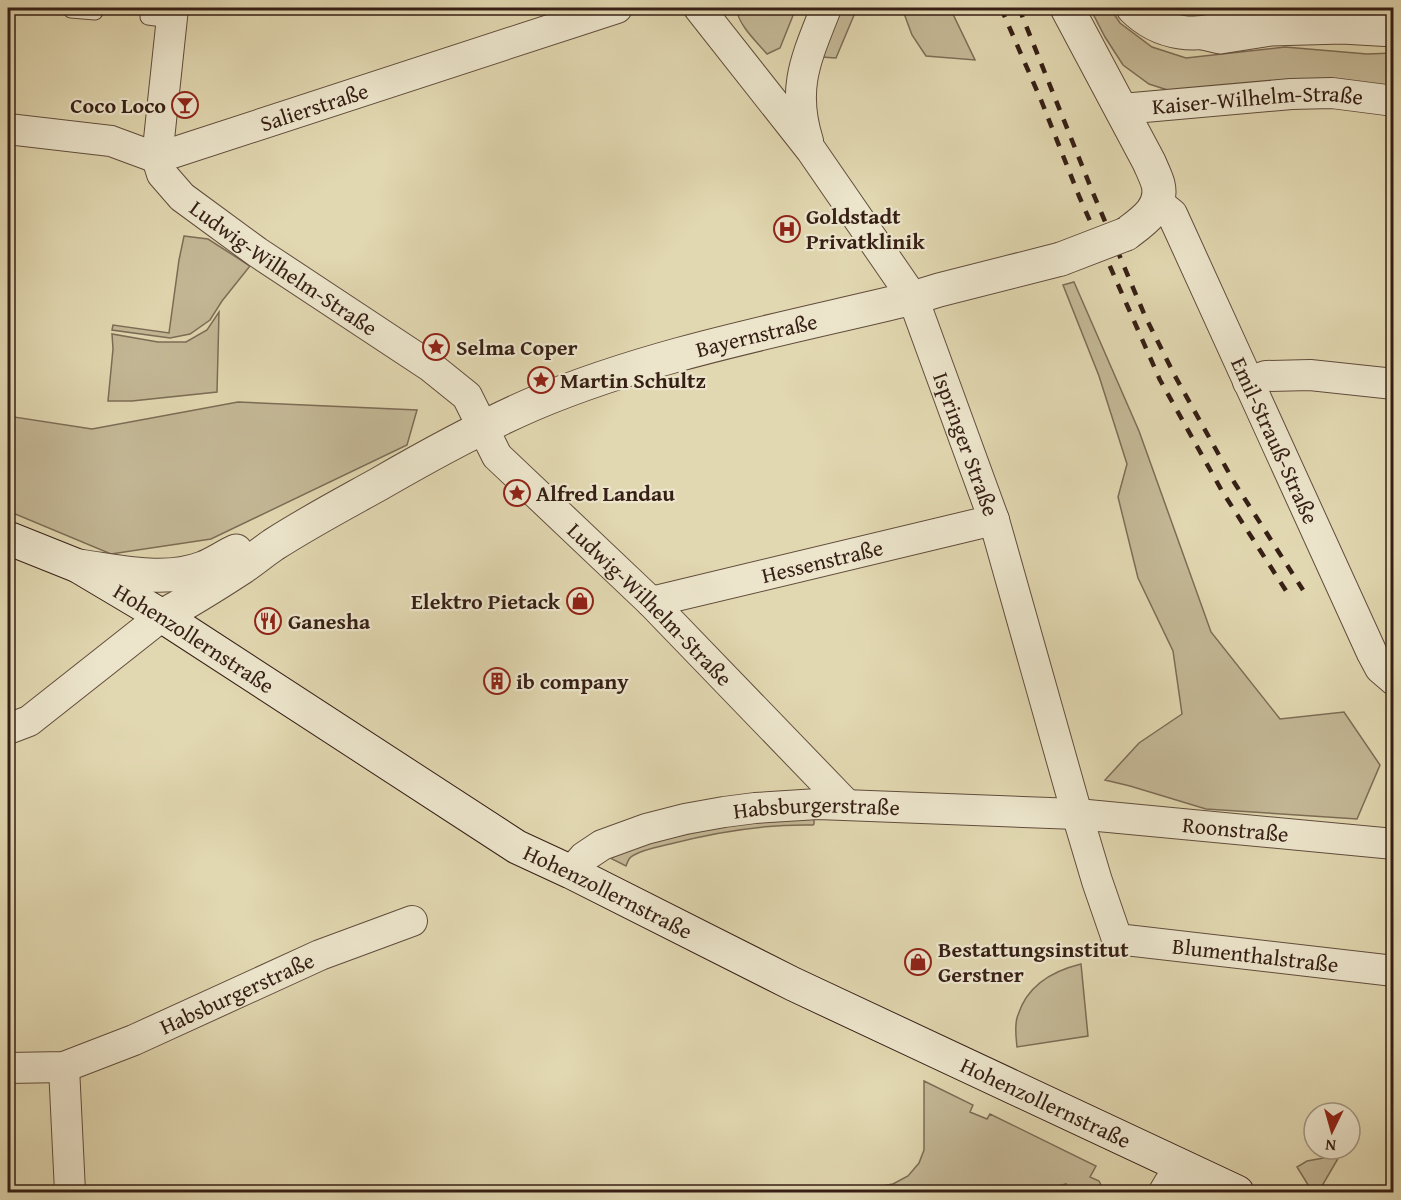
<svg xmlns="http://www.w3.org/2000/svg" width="1401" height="1200" font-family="'Gentium Book Plus',serif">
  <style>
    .green { fill: #c4b896; stroke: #7d6c56; stroke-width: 1.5 }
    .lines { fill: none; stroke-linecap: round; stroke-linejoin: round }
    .service-casing { stroke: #614d3c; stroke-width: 17 }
    .minor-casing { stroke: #614d3c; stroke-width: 32 }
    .tertiary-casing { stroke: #614d3c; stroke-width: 35 }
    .secondary-casing { stroke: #361f15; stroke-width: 35 }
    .service { stroke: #ece5cc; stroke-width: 15 }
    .minor { stroke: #ece5cc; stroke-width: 30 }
    .tertiary { stroke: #ece5cc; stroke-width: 33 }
    .secondary { stroke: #ece5cc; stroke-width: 33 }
    .rail { stroke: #361f15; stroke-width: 4.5; stroke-dasharray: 10 10; stroke-linecap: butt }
    .tertiary-bridge-casing { stroke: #614d3c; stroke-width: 35; stroke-linecap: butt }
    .tertiary-bridge { stroke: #ece5cc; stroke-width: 33 }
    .labels { text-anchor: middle; stroke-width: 4.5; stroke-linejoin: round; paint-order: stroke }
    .street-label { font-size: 22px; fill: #361f15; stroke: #ece5cc }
    .poi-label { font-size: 22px; font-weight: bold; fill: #361f15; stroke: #ece5cc; text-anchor: start }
  </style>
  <rect width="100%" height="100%" fill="#e1d7b0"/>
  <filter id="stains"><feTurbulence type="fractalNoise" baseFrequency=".00333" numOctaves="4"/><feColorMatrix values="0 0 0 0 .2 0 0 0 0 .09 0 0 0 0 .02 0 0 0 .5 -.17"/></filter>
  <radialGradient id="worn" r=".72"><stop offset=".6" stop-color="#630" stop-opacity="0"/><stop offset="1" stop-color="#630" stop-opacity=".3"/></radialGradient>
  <path class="green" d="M736,8H796L780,48L767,54C756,41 739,26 736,8Z
    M838,8H857L836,58L821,57Z
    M902,8H950L975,60L926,56L912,35Z
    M1090,8H1110L1120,23L1152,47L1186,58L1285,47L1367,54L1393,53V90L1183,95L1149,84L1123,65L1105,37Z
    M1158,8H1214L1193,20L1162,11Z
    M1292,8H1393V23L1281,21Z
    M184,236L208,239L250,266L222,301L210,320L190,334L170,338L112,330L113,325L169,333L179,260Z
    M1074,282L1139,431L1211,632L1280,719L1344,712L1380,765L1357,819L1206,809L1130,786L1105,780L1139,743L1182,714L1173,651L1138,578L1118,497L1127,464L1099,376L1063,285Z
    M219,312L217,392L132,401H108L113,349L112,334L158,342H186L207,330Z
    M238,402L417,410L407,445L211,539L111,554L8,511V416L92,429Z
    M814,817V824L813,825C764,824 716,832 670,844C658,847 644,849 634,855C629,857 628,861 626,866L612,859L613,857L649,842L739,823Z
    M1081,964L1088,1036L1017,1047C1016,1037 1014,1024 1018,1015C1027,986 1052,971 1081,964Z
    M924,1081L973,1105L970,1112L987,1119L990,1114L1096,1166L1090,1177L1099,1181L1101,1185L1069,1192L1066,1184L1047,1189L1048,1192H841V1191L876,1187L893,1184L908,1176L919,1163L924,1150Z
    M1340,1155L1322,1186L1316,1190L1310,1188L1297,1167L1307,1161Z"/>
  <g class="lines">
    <defs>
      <path id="service" d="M71,8V10L95,12
        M148,17L171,20"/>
      <g id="minor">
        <path id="s1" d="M173,8L157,158L162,174L182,197L257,252L431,367L467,396L497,456L651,602L847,805"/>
        <path id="s2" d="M699,8L811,150L913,298L994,520L1077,814L1097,881L1117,939L1394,971"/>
        <path id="s3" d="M1122,109L1291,94L1332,93L1394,101"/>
        <path id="s4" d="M8,129L111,141L157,158L617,8"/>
        <path d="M808,141C791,87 807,57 826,8"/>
        <path id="s5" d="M1157,202L1172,214L1372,653L1380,668L1394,680"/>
        <path d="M1248,382L1266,376L1310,375L1394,384"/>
        <path id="s6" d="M651,602L994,520"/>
        <path d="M8,729L29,721L162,616"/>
        <path id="s7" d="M571,872L584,857L602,845L646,829L685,819L724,812L755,808L818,804L1077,814L1394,844"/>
        <path d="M64,1067L70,1192"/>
        <path id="s8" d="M8,1068L64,1067L134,1040L320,955L412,921"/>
        <path d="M1164,1192L1180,1165"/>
      </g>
      <g id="tertiary">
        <path d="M1067,8L1149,162C1152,169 1156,177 1158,184C1164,208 1142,222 1126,234"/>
        <path d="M1133,8C1159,34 1199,41 1232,23C1240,19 1248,13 1255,8"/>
        <path d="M1203,33L1220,37L1271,29L1342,27L1394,30"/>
        <path d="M78,566C119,571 164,583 203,568C214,564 225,556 236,551"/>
        <path id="s9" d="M162,616C190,601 217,584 243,567C253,560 263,552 273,545C307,523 343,504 379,484C429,455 480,427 533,404C654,353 785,329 913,298L939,290L1061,259"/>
      </g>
      <g id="secondary">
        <path id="s10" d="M8,538L78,566L162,616L517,847L571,872L793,984L1237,1192"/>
      </g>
    </defs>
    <use href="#service" class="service-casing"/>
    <use href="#minor" class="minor-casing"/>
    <use href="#tertiary" class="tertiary-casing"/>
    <use href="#secondary" class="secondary-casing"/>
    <use href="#service" class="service"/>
    <use href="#minor" class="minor"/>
    <use href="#tertiary" class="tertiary"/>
    <use href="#secondary" class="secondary"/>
    <path class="rail" d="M1001,8L1041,100L1079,196L1160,380L1222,491L1290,597
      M1019,8L1093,193L1145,316L1175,376L1234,482L1303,590"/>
    <defs>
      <path id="tertiary-bridge" d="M1061,259L1126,234"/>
    </defs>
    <use href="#tertiary-bridge" class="tertiary-bridge-casing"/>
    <use href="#tertiary-bridge" class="tertiary-bridge"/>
  </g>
  <defs>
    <symbol id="bar-ring" viewBox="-11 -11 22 22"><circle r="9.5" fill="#ece5cc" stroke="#8f2418" stroke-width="1.5"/><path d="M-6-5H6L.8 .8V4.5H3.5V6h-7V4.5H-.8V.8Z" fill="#8f2418"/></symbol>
    <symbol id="hospital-ring" viewBox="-11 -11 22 22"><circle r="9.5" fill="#ece5cc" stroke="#8f2418" stroke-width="1.5"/><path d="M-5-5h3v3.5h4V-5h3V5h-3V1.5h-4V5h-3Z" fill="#8f2418"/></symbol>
    <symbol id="sight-ring" viewBox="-11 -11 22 22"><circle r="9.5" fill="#ece5cc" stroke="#8f2418" stroke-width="1.5"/><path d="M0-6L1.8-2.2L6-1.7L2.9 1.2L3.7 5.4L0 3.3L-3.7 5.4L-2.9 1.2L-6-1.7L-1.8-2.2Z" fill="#8f2418"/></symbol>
    <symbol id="shop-ring" viewBox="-11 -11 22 22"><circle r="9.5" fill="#ece5cc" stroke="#8f2418" stroke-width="1.5"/><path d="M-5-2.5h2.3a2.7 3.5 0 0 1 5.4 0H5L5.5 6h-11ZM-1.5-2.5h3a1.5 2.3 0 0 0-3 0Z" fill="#8f2418"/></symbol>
    <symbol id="restaurant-ring" viewBox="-11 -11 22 22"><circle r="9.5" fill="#ece5cc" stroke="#8f2418" stroke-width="1.5"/><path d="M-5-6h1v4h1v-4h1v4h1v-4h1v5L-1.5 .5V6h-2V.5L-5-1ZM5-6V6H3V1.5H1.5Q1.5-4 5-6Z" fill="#8f2418"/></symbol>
    <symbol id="building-ring" viewBox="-11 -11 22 22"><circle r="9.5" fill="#ece5cc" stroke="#8f2418" stroke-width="1.5"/><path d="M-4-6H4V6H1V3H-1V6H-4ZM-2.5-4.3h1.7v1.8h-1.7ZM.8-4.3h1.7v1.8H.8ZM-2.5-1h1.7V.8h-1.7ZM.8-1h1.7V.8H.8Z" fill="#8f2418"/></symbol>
  </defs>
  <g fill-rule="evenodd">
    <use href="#bar-ring" x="170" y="90" width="30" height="30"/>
    <use href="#hospital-ring" x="772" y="214" width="30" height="30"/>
    <use href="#sight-ring" x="421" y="332" width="30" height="30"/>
    <use href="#sight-ring" x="526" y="365" width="30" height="30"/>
    <use href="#sight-ring" x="502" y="478" width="30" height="30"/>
    <use href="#shop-ring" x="565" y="586" width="30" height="30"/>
    <use href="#restaurant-ring" x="253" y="606" width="30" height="30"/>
    <use href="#building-ring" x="482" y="666" width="30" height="30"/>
    <use href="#shop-ring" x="903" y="947" width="30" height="30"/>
  </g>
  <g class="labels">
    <g class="street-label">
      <text dy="8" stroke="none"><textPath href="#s3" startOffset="136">Kaiser-Wilhelm-Straße</textPath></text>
      <text dy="8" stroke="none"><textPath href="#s4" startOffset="318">Salierstraße</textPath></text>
      <text dy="8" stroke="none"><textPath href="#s1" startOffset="322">Ludwig-Wilhelm-Straße</textPath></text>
      <text dy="8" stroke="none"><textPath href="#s9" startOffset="662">Bayernstraße</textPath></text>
      <text dy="8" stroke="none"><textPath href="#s5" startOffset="268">Emil-Strauß-Straße</textPath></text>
      <text dy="8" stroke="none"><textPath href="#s2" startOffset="516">Ispringer Straße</textPath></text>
      <text dy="8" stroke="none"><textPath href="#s6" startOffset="176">Hessenstraße</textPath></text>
      <text dy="8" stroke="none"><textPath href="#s1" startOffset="826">Ludwig-Wilhelm-Straße</textPath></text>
      <text dy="8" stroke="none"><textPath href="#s10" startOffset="212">Hohenzollernstraße</textPath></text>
      <text dy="8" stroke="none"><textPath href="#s7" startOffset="261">Habsburgerstraße</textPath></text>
      <text dy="8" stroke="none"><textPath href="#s7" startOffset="681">Roonstraße</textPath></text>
      <text dy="8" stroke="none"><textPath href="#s10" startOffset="698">Hohenzollernstraße</textPath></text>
      <text dy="8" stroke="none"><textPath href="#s2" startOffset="1173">Blumenthalstraße</textPath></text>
      <text dy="8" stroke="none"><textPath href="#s8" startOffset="244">Habsburgerstraße</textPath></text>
      <text dy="8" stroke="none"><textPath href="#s10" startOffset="1184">Hohenzollernstraße</textPath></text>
    </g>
    <g class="poi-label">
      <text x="166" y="113" text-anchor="end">Coco Loco</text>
      <text x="806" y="224">Goldstadt<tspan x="806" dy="25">Privatklinik</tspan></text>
      <text x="456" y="355">Selma Coper</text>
      <text x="560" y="388">Martin Schultz</text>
      <text x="536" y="501">Alfred Landau</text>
      <text x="560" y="609" text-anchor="end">Elektro Pietack</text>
      <text x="288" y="629">Ganesha</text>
      <text x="516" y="689">ib company</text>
      <text x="938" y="957">Bestattungsinstitut<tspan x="938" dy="25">Gerstner</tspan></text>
    </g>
  </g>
  <rect width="1401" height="1200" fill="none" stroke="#e1d7b0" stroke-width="30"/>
  <rect x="9" y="9" width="1383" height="1182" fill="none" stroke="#361f15" stroke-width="3"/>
  <rect x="15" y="15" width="1371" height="1170" fill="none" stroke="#361f15" stroke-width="1.5"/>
  <g transform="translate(1332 1131) rotate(185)"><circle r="28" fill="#ece5cc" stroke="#a39683" stroke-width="1.5"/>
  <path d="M0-4.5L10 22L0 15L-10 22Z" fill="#8f2418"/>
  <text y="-9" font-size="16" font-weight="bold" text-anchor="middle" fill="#361f15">N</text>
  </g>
  <rect width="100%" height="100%" filter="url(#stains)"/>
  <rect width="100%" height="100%" fill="url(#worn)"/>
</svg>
